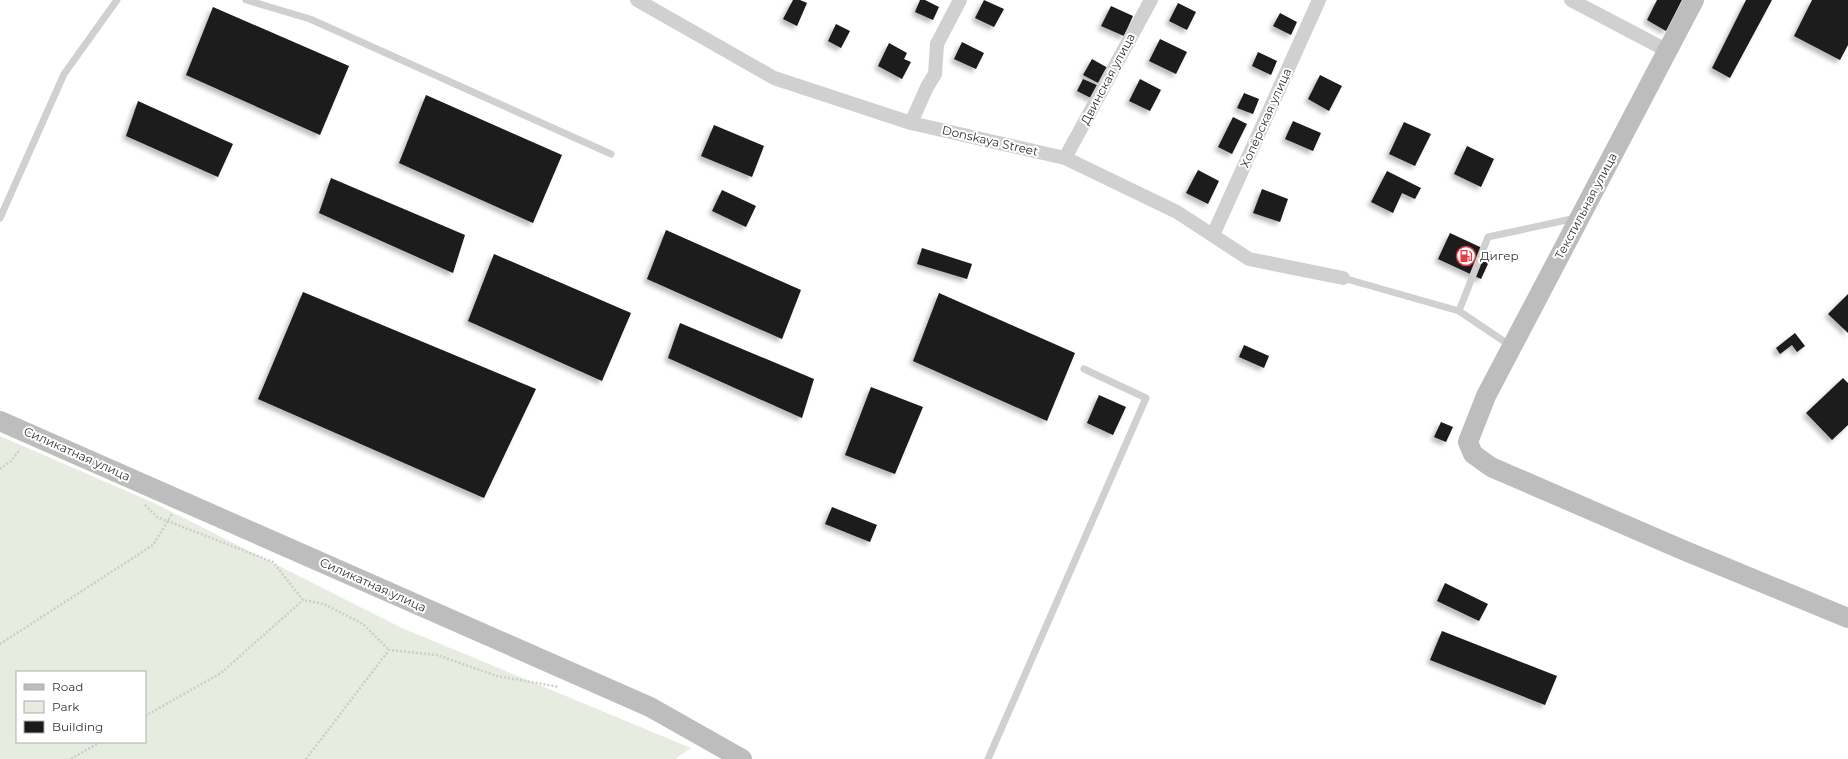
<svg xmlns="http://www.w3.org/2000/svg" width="1848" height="759" font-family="Montserrat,sans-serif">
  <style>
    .green { fill: #e6ecdf; fill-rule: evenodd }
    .building { fill: #1a1a1a; filter: url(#shadow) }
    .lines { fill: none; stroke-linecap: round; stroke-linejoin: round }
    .path { stroke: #cdcdcd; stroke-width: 2.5; stroke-dasharray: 2 2; stroke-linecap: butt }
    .lane { stroke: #d0d0d0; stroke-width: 7 }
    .street { stroke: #d0d0d0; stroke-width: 14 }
    .secondary { stroke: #bdbdbd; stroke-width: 20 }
    .labels { text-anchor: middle; stroke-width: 4; stroke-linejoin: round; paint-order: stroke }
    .street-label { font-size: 12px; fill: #333; stroke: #fff }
    .poi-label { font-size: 12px; fill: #333; stroke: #fff; text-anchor: start }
  </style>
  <defs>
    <filter id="shadow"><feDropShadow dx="-3.5" dy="3.5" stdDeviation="2" flood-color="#0004"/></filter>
  </defs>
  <rect width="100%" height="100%" fill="#fff"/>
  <path class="green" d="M0,436L154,503L402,628L691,748L675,759H0ZM17,672H145V742H17Z"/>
  <path class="building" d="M793,0H800L807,3L797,26L783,19Z
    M920,0H925L939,7L933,20L915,12Z
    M984,0L1004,9L994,27L975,18Z
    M1657,0H1682L1666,31L1647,20Z
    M1746,0H1772L1730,78L1712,68Z
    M1812,0H1848V45L1840,60L1794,36Z
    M1178,3L1196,12L1187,30L1169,21Z
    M1111,6L1133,16L1124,36L1101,26Z
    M213,7L349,66L320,135L186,75Z
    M1280,13L1297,22L1291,35L1273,26Z
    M836,24L850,31L841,48L828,41Z
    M1160,39L1187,52L1176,74L1149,61Z
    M962,42L984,53L976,69L954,59Z
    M889,43L907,53L904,59L911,62L902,79L878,66Z
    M1258,52L1277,61L1271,75L1252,66Z
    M1092,59L1108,68L1100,84L1083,75Z
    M1320,75L1342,86L1329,111L1308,99Z
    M1083,79L1099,86L1093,99L1077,91Z
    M1140,79L1161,90L1150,111L1129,101Z
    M1244,93L1259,99L1253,114L1237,108Z
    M426,95L562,155L533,223L399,163Z
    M138,101L233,144L218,177L126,136Z
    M1233,117L1247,124L1232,154L1218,147Z
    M1293,121L1321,133L1313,151L1285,139Z
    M1404,122L1431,134L1415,166L1389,154Z
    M714,125L764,146L752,177L701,156Z
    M1467,146L1494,159L1481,187L1454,174Z
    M1198,170L1219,181L1208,204L1186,193Z
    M1387,171L1421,188L1415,199L1402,193L1393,213L1371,202Z
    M331,178L465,235L453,273L319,213Z
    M1262,189L1288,199L1280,222L1253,213Z
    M722,190L756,206L746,227L712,211Z
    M666,230L801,290L782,339L647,279Z
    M1450,233L1493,253L1481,279L1438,259Z
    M922,248L972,264L967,279L917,264Z
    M494,254L631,313L602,381L468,321Z
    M303,292L536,389L484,498L258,399Z
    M939,293L1075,353L1047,421L913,361Z
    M1848,294V333L1828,314Z
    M680,323L814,379L802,418L668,358Z
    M1795,333L1805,346L1797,352L1792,345L1780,354L1776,348Z
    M1244,345L1269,356L1264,368L1239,357Z
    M1843,378L1848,383V425L1832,440L1806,413Z
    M871,387L923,407L895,474L845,455Z
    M1099,395L1126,407L1113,435L1087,423Z
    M1441,422L1453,427L1446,442L1434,437Z
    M832,507L877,525L870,542L825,524Z
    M1445,583L1488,604L1479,621L1437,601Z
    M1442,631L1557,676L1545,705L1430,660Z"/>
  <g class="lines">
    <path class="path" d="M0,469L11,461L20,449
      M145,505L157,517L273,562L303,600L324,604L363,624L389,650
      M0,644L153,545L172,514
      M145,716L221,673L303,600
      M71,759L100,742
      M306,759L389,650L437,655L497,676L559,687"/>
    <path class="lane" d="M246,0L310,19L611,154
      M0,218L64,74L117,0
      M1343,278L1459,311
      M1511,346L1459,311L1488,237L1576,218
      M988,759L1146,398L1084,369"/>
    <path class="street" d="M637,0L774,78L911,123L1065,158L1177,212L1249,259L1343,278
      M1571,0L1668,51
      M911,123L927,87L935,74L937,44L960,0
      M1065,158L1151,0
      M1213,235L1319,0"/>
    <path class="secondary" d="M1694,0L1486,396L1468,442L1473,454L1491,467L1683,550L1848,618
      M0,421L650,707L742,759"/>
  </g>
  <defs>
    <symbol id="fuel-ring" viewBox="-11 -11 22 22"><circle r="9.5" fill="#fff" stroke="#e63946" stroke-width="1.5"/><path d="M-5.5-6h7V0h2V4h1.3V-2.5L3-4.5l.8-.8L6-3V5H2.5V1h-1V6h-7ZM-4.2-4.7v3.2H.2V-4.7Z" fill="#e63946"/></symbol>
  </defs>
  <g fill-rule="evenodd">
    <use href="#fuel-ring" x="1455" y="245" width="22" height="22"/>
  </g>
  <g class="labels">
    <g class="street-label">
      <text transform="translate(1108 79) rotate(-62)" y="4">Двинская улица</text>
      <text transform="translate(1266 118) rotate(-66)" y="4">Хопёрская улица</text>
      <text transform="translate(990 141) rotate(13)" y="4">Donskaya Street</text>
      <text transform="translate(1586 206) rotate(-62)" y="4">Текстильная улица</text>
      <text transform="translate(77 454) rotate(24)" y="4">Силикатная улица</text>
      <text transform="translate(373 585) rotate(24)" y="4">Силикатная улица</text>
    </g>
    <g class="poi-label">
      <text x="1480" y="260">Дигер</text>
    </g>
  </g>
  <rect x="16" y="671" width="130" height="72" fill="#ffffff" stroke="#adadad"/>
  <rect x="24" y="684" width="20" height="6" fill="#bdbdbd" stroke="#adadad"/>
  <text x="52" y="691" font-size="12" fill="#333333">Road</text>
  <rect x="24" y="701" width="20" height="12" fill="#e6ecdf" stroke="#adadad"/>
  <text x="52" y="711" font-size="12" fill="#333333">Park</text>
  <rect x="24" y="721" width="20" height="12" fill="#1a1a1a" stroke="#adadad"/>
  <text x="52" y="731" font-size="12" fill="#333333">Building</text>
</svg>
